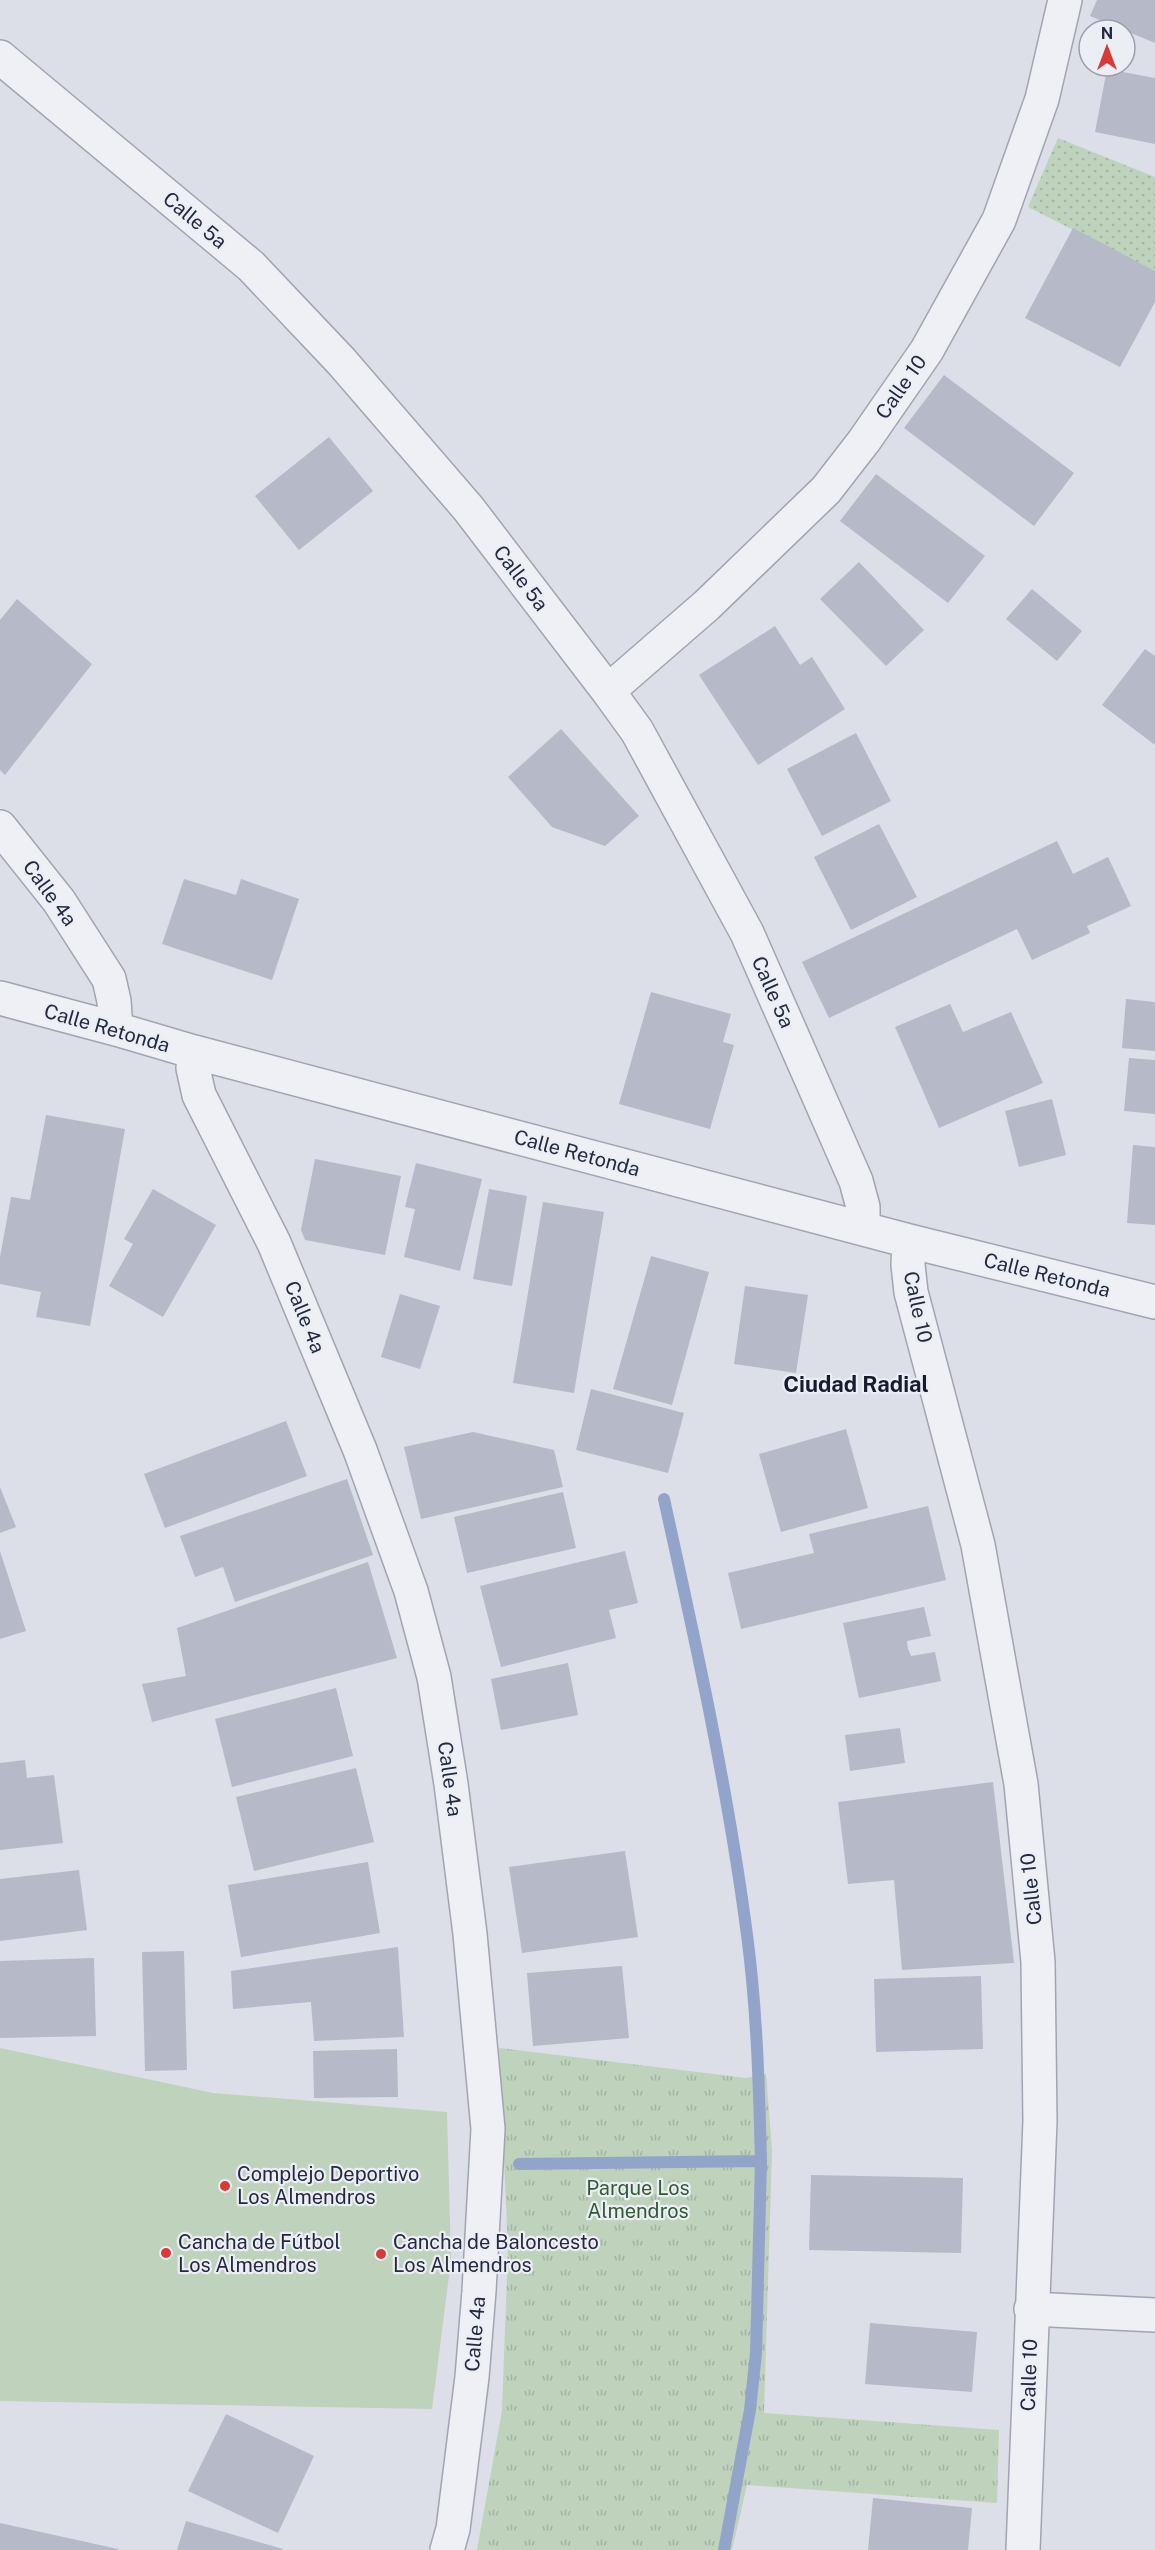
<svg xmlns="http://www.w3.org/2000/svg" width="1155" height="2550" font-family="'Public Sans',sans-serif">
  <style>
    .grass { fill: url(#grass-dots) }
    .park { fill: url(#park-tufts) }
    .pitch { fill: #bed2bc }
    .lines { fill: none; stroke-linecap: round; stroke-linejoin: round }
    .stream { stroke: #93a4cb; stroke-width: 12 }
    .building { fill: #b6b9c8 }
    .minor-casing { stroke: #a1a4b2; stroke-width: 36 }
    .minor { stroke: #eff0f6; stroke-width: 33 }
    .poi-dot { fill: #d93a35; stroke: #ebeef5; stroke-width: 2 }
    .labels { text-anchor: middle; stroke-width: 4.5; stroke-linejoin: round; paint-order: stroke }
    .street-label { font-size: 20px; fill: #25293f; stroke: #ebeef5 }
    .poi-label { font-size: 20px; fill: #25293f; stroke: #ebeef5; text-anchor: start }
    .park-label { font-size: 20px; fill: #315c31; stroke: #ebeef5 }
    .quarter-label { font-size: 22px; font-weight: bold; fill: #171b2f; stroke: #ebeef5 }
  </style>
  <defs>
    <pattern id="grass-dots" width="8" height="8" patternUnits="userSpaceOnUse" patternTransform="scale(1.5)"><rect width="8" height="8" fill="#bed2bc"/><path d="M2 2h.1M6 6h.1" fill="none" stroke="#a3b4a3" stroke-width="1.8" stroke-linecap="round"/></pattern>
    <pattern id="park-tufts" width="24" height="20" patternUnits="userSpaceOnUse" patternTransform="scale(1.5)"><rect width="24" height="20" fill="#bed2bc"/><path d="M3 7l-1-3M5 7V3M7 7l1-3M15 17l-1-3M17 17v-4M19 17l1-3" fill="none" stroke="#a3b4a3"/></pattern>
  </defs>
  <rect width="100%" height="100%" fill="#dcdee8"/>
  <path class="grass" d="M1058,138L1155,177V271L1028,207Z"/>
  <path class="park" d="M499,2048L746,2078L766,2074L772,2150L764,2413L999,2430L997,2503L747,2485L732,2550H477L502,2411L508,2249Z"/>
  <path class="pitch" d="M0,2048L213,2093L447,2112L451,2260L432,2409L0,2401Z"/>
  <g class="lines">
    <path class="stream" d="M664,1499C696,1644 728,1789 747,1935C757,2010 759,2086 761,2161
      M519,2164L761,2161L756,2353L750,2410L724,2550"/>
  </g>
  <path class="building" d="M1097,0H1155V43L1090,16Z
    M1107,69L1155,78V144L1095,132Z
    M1073,228L1155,271V302L1120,367L1025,318Z
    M944,375L1074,473L1034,526L904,428Z
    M329,437L373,491L299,550L255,496Z
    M876,474L985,556L948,603L840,521Z
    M859,562L924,630L886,666L820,599Z
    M1032,589L1082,631L1057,661L1006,619Z
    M17,599L92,664L5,775L0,770V620Z
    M775,626L800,665L812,657L845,709L758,765L699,675Z
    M1145,649L1155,656V745L1102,705Z
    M561,729L639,816L605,846L552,827L508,777Z
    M856,733L891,801L822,836L787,769Z
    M879,824L917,897L851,930L814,857Z
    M1057,841L1073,874L1108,857L1131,906L1087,926L1090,933L1032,960L1017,929L829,1018L802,962Z
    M184,879L236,895L241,879L299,899L272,980L162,944Z
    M651,992L731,1014L723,1042L734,1045L710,1129L619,1104Z
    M1126,999L1155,1002V1051L1122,1048Z
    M950,1004L963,1032L1011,1012L1043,1083L939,1128L895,1027Z
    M1129,1058L1155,1060V1114L1124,1111Z
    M1052,1099L1066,1155L1019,1167L1005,1111Z
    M46,1115L125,1129L90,1326L36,1317L41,1292L0,1284V1257L11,1197L30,1200Z
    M1133,1145L1155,1147V1225L1127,1223Z
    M315,1159L401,1176L385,1255L305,1240L301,1230Z
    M416,1163L482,1179L460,1271L404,1257L415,1209L405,1207Z
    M153,1189L216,1225L163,1317L109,1286L133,1244L124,1239Z
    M489,1189L527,1196L512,1286L473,1279Z
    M543,1202L604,1212L574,1393L513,1383Z
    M651,1256L709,1272L672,1405L613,1389Z
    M745,1286L808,1295L796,1373L734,1364Z
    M400,1294L440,1306L420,1369L381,1357Z
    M591,1389L684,1413L668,1473L576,1450Z
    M286,1421L307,1476L165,1528L144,1474Z
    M846,1429L868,1508L781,1532L759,1454Z
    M473,1432L554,1450L563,1487L421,1519L404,1447Z
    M347,1479L373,1555L235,1602L223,1567L195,1577L180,1536Z
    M0,1487L16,1527L0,1533Z
    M563,1492L576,1548L467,1573L454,1517Z
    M928,1506L946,1580L741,1629L728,1573L814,1553L809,1534Z
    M0,1551L26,1631L0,1639Z
    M625,1551L638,1603L609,1610L616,1638L501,1667L480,1586Z
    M368,1562L397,1658L152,1722L142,1684L186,1676L177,1628Z
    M924,1607L931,1636L907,1641L908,1649L911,1656L935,1652L941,1681L859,1698L843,1623Z
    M568,1663L578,1715L501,1730L491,1679Z
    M336,1688L353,1756L232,1787L215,1719Z
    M900,1728L905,1763L850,1771L845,1735Z
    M25,1760L27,1778L54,1775L63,1843L0,1850V1763Z
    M356,1768L374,1842L254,1871L236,1797Z
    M993,1782L1014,1963L902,1970L894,1880L848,1884L838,1802Z
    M625,1851L638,1937L522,1953L509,1867Z
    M368,1862L380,1933L241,1957L228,1885Z
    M79,1870L87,1930L0,1941V1879Z
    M398,1947L404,2037L314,2041L311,2002L233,2009L231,1971Z
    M184,1951L187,2070L145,2071L142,1952Z
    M94,1958L96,2036L0,2038V1961Z
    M622,1966L629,2038L533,2046L527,1973Z
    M981,1976L983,2049L876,2052L874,1979Z
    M397,2049L398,2097L314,2098L313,2051Z
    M811,2175L963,2178L961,2253L809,2250Z
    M870,2323L977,2332L972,2392L865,2384Z
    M226,2414L314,2456L278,2533L188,2491Z
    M873,2498L972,2508L968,2550H868Z
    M186,2521L283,2549V2550H177Z
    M0,2523L118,2549V2550H0Z"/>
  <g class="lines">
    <defs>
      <path id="minor" d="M0,57L251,266L341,361L468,508L608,691L637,731L747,933L856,1181L863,1207V1227
        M608,691L707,605L826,490L864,441L927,350L999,220L1042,99L1065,0
        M0,827L59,901L109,979L114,1001L116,1029
        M0,998L116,1029L194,1052L909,1241L1155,1302
        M194,1052L193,1068L199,1095L274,1243L360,1450L411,1591L434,1677L451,1784L470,1934L488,2129L479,2291L472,2377L453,2529L447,2550
        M909,1241L908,1265L911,1292L978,1545L1021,1784L1038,1962L1040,2121L1023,2550
        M1031,2309L1155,2315"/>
    </defs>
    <use href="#minor" class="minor-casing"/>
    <use href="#minor" class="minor"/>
  </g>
  <g class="poi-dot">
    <circle cx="225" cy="2186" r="6"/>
    <circle cx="166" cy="2253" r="6"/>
    <circle cx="381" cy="2254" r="6"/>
  </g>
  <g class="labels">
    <g class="street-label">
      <text transform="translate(195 220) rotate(40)" y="7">Calle 5a</text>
      <text transform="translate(901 387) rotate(-55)" y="7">Calle 10</text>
      <text transform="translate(521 578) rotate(53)" y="7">Calle 5a</text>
      <text transform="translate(50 893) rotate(54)" y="7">Calle 4a</text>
      <text transform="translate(773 992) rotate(66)" y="7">Calle 5a</text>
      <text transform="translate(107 1028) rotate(16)" y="7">Calle Retonda</text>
      <text transform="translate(577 1153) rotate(15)" y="7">Calle Retonda</text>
      <text transform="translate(1047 1275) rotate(14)" y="7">Calle Retonda</text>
      <text transform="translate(918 1307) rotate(78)" y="7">Calle 10</text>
      <text transform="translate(305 1317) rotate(68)" y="7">Calle 4a</text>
      <text transform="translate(450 1779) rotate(82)" y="7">Calle 4a</text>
      <text transform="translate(1031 1889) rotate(-96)" y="7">Calle 10</text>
      <text transform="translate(475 2334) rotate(-85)" y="7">Calle 4a</text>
      <text transform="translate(1029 2375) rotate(-88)" y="7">Calle 10</text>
    </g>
    <g class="poi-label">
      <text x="237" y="2181">Complejo Deportivo<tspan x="237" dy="23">Los Almendros</tspan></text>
      <text x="178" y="2249">Cancha de Fútbol<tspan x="178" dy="23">Los Almendros</tspan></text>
      <text x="393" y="2249">Cancha de Baloncesto<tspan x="393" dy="23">Los Almendros</tspan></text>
    </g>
    <g class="park-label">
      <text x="638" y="2195">Parque Los<tspan x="638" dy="23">Almendros</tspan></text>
    </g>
    <g class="quarter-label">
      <text x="856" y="1392">Ciudad Radial</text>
    </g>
  </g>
  <g transform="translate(1107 48)"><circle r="28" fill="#ebeef5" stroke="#9c9fac" stroke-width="1.5"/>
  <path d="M0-4.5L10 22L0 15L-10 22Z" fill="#d93a35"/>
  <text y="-9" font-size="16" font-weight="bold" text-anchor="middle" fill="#25293f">N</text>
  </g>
</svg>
